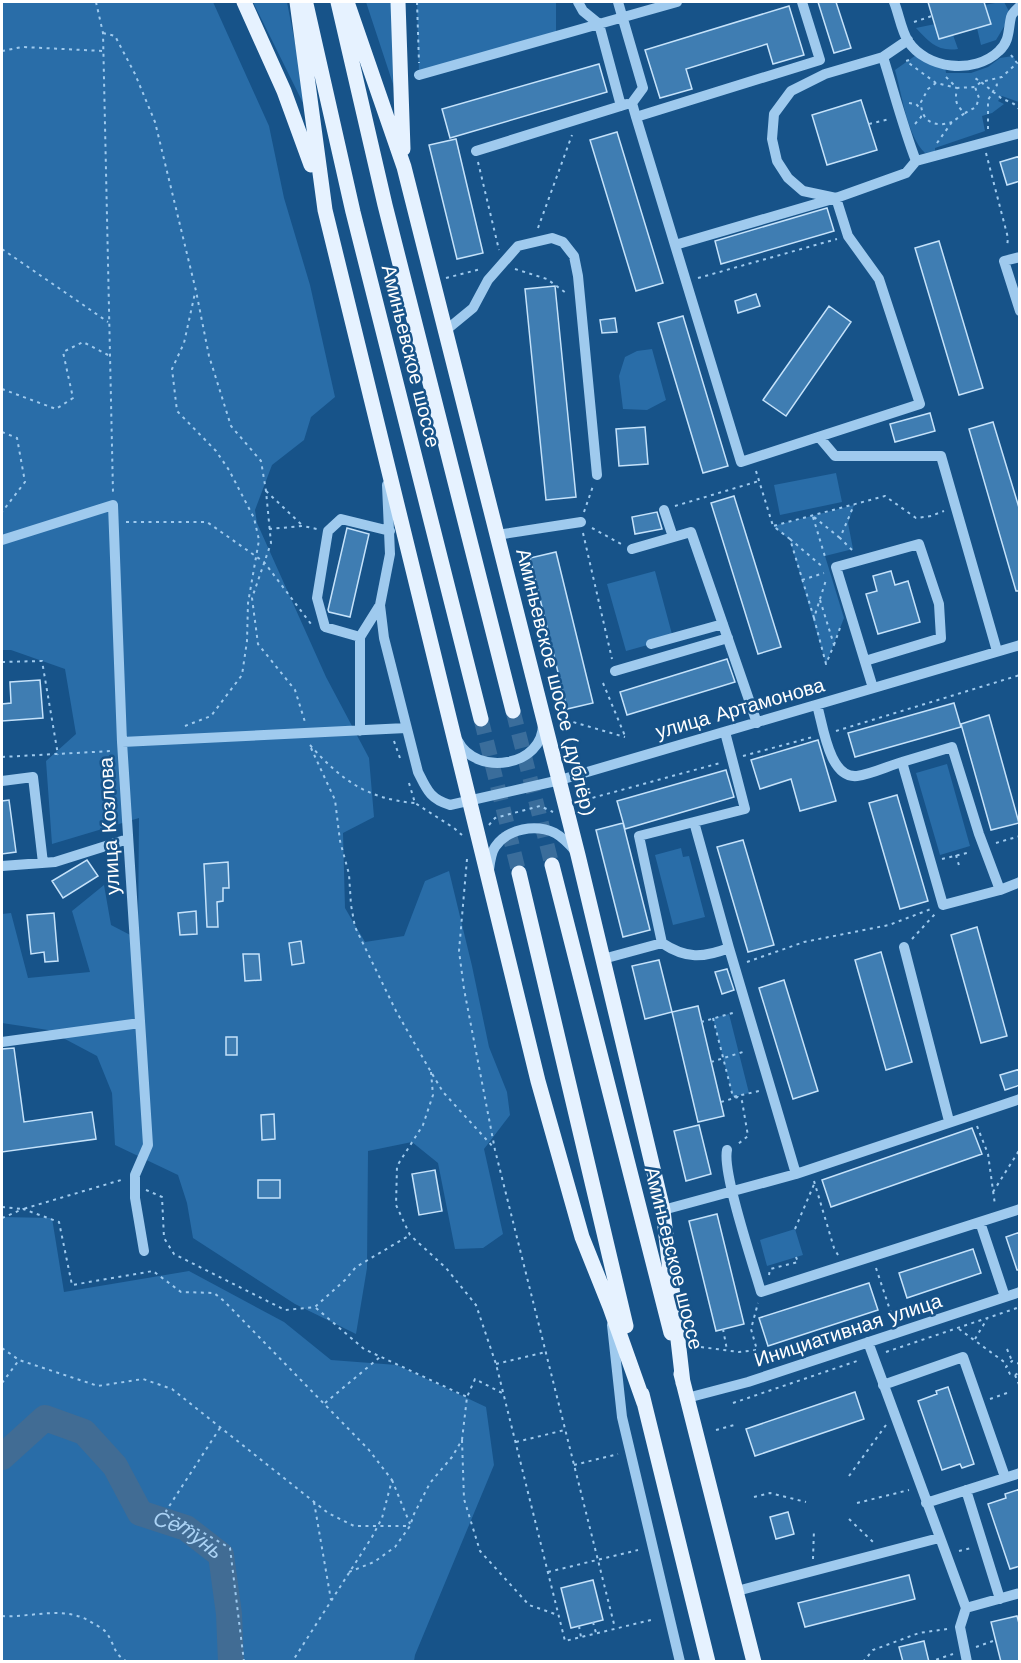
<svg xmlns="http://www.w3.org/2000/svg" width="1021" height="1663" font-family="'Work Sans',sans-serif">
  <style>
    .green { fill: #296da8 }
    .lines { fill: none; stroke-linecap: round; stroke-linejoin: round }
    .river { stroke: #416c94; stroke-width: 26 }
    .building { fill: #3f7db2; stroke: #c5e2fa; stroke-width: 1.5 }
    .major-tunnel { stroke: #3a6d9b; stroke-width: 15; stroke-dasharray: 15 8; stroke-linecap: butt }
    .path { stroke: #9fcaee; stroke-width: 2; stroke-dasharray: 3 4.5; stroke-linecap: butt }
    .minor { stroke: #9fcaee; stroke-width: 10 }
    .major { stroke: #e6f2ff; stroke-width: 15 }
    .labels { text-anchor: middle; stroke-width: 5; stroke-linejoin: round; paint-order: stroke }
    .street-label { font-size: 20px; fill: #fff; stroke: #175389 }
    .water-label { font-size: 21px; font-style: italic; fill: #abd3f5; stroke: #175389 }
  </style>
  <rect width="100%" height="100%" fill="#175389"/>
  <path class="green" d="M2,2H213L269,126L284,198L310,285L335,397L311,417L304,440L272,465L255,510L257,523L326,677L369,758L374,817L343,833L345,908L365,942L404,936L425,881L449,871L472,966L489,1047L507,1092L510,1115L484,1149L503,1234L483,1248L455,1249L438,1163L412,1142L368,1151L367,1268L356,1334L295,1304L193,1238L187,1203L178,1175L115,1145L112,1093L97,1056L48,1030L2,1023V914L11,913L28,978L90,972L72,911L104,885L111,925L138,939L139,818L52,844L46,761L76,734L65,669L11,650H2Z
    M253,2H287L307,105H304Z
    M366,2H393L395,90Z
    M417,2H556V37L419,75Z
    M1000,2H1004L1011,15L996,40L981,45L977,28L990,24L985,5Z
    M935,24L953,35L958,49C938,52 929,42 916,28Z
    M919,53L945,65L946,73H971L988,67L1000,58L1013,56L1017,63L1019,62V102L1002,96L998,101L1004,104L992,113L982,116L985,131L935,148V152L925,153C907,136 902,94 895,70Z
    M652,349L666,400L647,410L623,409L619,376L625,357L637,351Z
    M836,473L842,502L780,515L774,485Z
    M854,505L848,523L853,549L825,556L844,618L826,664L790,540L773,526Z
    M655,571L673,638L626,651L607,584Z
    M947,764L970,846L940,855L916,773Z
    M681,848L683,857L689,856L705,917L673,925L655,855Z
    M729,1014L749,1093L733,1097L713,1018Z
    M2,1217L52,1218L64,1292L189,1271L284,1322L331,1360L397,1365L486,1407L494,1465L415,1655L414,1661H2Z
    M795,1229L803,1255L767,1266L760,1240Z"/>
  <g class="lines">
    <path class="river" id="s1" d="M2,1457L45,1418L84,1432L115,1466L140,1513L186,1528L221,1555L229,1614L231,1662"/>
  </g>
  <path class="building" d="M818,2H836L851,48L834,53Z
    M928,2H984L991,24L939,39Z
    M789,6L804,55L773,64L767,44L686,69L692,89L660,98L645,50Z
    M599,64L607,92L450,138L442,109Z
    M861,100L877,150L827,165L812,115Z
    M617,132L663,283L636,291L590,140Z
    M456,139L483,253L457,259L429,145Z
    M1020,156V181L1007,185L1000,162Z
    M827,208L834,231L721,264L715,241Z
    M939,241L983,388L959,395L915,248Z
    M555,286L576,497L546,500L525,289Z
    M756,294L760,306L738,313L735,301Z
    M829,306L851,322L786,416L763,400Z
    M683,316L728,466L703,473L658,323Z
    M615,318L617,332L602,333L600,320Z
    M930,413L935,431L895,442L890,424Z
    M993,422L1020,511V591H1016L969,429Z
    M645,427L648,464L619,466L616,429Z
    M734,496L781,647L758,654L711,503Z
    M657,512L662,529L635,534L632,517Z
    M347,528L369,534L350,617L329,612L328,610Z
    M556,552L593,703L567,709L530,558Z
    M891,571L895,585L908,581L920,622L878,634L866,594L877,591L873,576Z
    M727,659L735,682L627,715L620,692Z
    M40,680L43,718L2,721V704L11,703L10,682Z
    M954,703L961,727L855,757L848,733Z
    M989,715L1019,823L991,830L961,724Z
    M818,740L836,801L800,811L791,779L760,789L751,760Z
    M726,770L734,797L625,829L617,801Z
    M897,795L928,901L900,909L869,803Z
    M9,800L16,852L2,854V801Z
    M623,823L650,930L623,937L596,830Z
    M743,840L774,945L748,952L717,847Z
    M87,860L98,876L63,898L52,881Z
    M228,862L229,888H223V901L217,902L218,927H207L204,864Z
    M196,911L197,934L180,935L178,913Z
    M54,913L58,961L45,962L44,952L31,954L27,915Z
    M977,927L1007,1036L981,1043L951,935Z
    M301,941L304,963L292,965L289,943Z
    M881,952L912,1062L886,1070L855,960Z
    M243,954H259L261,980L245,981Z
    M659,960L672,1012L645,1019L632,966Z
    M727,969L734,990L722,994L715,972Z
    M784,980L818,1091L793,1099L759,988Z
    M698,1006L724,1116L698,1122L672,1012Z
    M226,1037H237V1055H226Z
    M14,1048L24,1122L92,1112L96,1139L2,1152V1049Z
    M1020,1069V1085L1005,1090L1000,1075Z
    M274,1114L275,1139L262,1140L261,1115Z
    M699,1125L711,1174L686,1181L674,1131Z
    M972,1128L982,1154L831,1207L822,1180Z
    M435,1170L442,1211L419,1215L412,1174Z
    M258,1180H280V1198H258Z
    M717,1214L744,1324L716,1331L689,1221Z
    M1020,1232V1270H1017L1006,1237Z
    M973,1249L981,1273L907,1298L899,1273Z
    M869,1283L878,1310L768,1346L759,1318Z
    M948,1387L974,1464L962,1468L960,1464L942,1470L918,1401L937,1394L936,1391Z
    M855,1392L864,1419L755,1456L746,1429Z
    M1020,1489V1566L1010,1569L988,1504L1006,1498L1005,1494Z
    M788,1512L794,1534L776,1539L770,1517Z
    M909,1575L915,1599L805,1627L798,1603Z
    M593,1580L603,1620L571,1628L561,1588Z
    M1017,1616L1020,1627V1662H1001L991,1622Z
    M924,1641L929,1662H903L899,1647Z"/>
  <g class="lines">
    <path class="major-tunnel" d="M513,711L552,865
      M481,719L519,873"/>
    <path class="path" d="M96,2L103,33L113,493
      M417,2L419,63
      M914,22L932,16
      M103,33L115,36L135,74L155,122L196,291L209,356L231,426L261,461L266,491L271,543L252,598L258,644L295,690L305,722
      M2,51L22,47L103,51
      M1011,55L1017,63L1002,77L981,82L1001,98L1014,104L1020,110
      M909,60L906,61L936,83L957,88C955,100 955,105 965,113L976,107L979,98L975,87
      M946,77L957,88L975,87L981,82L972,76
      M936,83L928,89L921,102C921,122 935,128 952,122
      M909,103L916,104L921,109
      M869,124L890,119
      M915,124L921,117V112
      M988,129V100L997,85L995,80
      M937,143L952,122L965,113
      M986,153L1008,238L1007,247
      M478,162L499,250
      M538,228L572,135
      M2,249L108,322
      M515,269L547,279L566,293
      M446,278L481,269
      M698,278L837,239
      M2,389L56,409L73,398L63,352L83,342L110,356
      M2,432L17,438L25,482L2,512
      M756,471L773,526
      M266,491L303,526
      M675,506L759,481
      M584,512L593,486
      M813,517L826,560
      M814,517L840,538
      M126,522H207L264,562L311,624
      M592,528L621,544
      M269,529L303,526L317,529
      M583,533L612,659
      M790,539L773,526L885,496L916,518L931,516L944,511
      M852,550L840,538L854,505
      M802,580L824,573
      M820,600L834,645L826,664L814,618L826,580
      M814,618L790,539L824,568
      M834,645L841,625
      M2,662L42,661L58,755
      M603,683L625,736
      M559,718L625,737
      M185,726L211,716L242,675L247,641L248,603L259,540L254,518L229,470L216,451L177,411L172,369L184,343L195,293
      M836,731L1020,675
      M394,741L401,761
      M310,745C341,780 367,799 415,803
      M311,748L335,800L340,841L349,874L351,905L355,927L396,1011L431,1072L443,1092L495,1149
      M743,756L813,737
      M2,757L111,751
      M409,783L415,803L454,828L462,835
      M580,806L592,798L720,763
      M489,825L495,818L540,806L553,812
      M996,843L1020,836
      M956,855L960,869
      M467,859L459,951L464,989L495,1150L615,1628
      M942,859L971,852
      M912,939L935,914
      M747,962L804,942L889,925L931,909
      M713,1018L733,1097L759,1091
      M701,1022L736,1012
      M711,1062L746,1051
      M431,1072L433,1095L423,1125L397,1166L396,1205L410,1235L446,1268L476,1305L496,1364L565,1641L655,1619
      M721,1102L738,1097L742,1101L748,1136L738,1144
      M977,1126L988,1154L995,1205
      M814,1181L834,1248L838,1255
      M146,1190L162,1197L164,1238L174,1254L285,1310L315,1307L345,1280L356,1267L410,1235
      M993,1192L1020,1149
      M2,1207L23,1209L121,1180
      M2,1218L23,1209L59,1222L72,1285L153,1271L181,1292L214,1293L224,1301L369,1450L392,1480L382,1518L372,1537L292,1662
      M795,1229L815,1182
      M876,1268L894,1322
      M769,1275L770,1269L798,1262L796,1257
      M316,1308L364,1349L467,1397
      M723,1329L727,1350
      M959,1329L1007,1364
      M975,1339L987,1319
      M701,1347L739,1352L757,1350L751,1329L758,1303
      M2,1348L19,1360L98,1386L143,1379L172,1389L328,1513L354,1526H410
      M1007,1349L1012,1361
      M886,1352L1020,1307
      M496,1364L546,1352
      M1020,1364L1012,1361L1006,1367L1010,1374L1015,1375L1020,1372
      M1015,1375L1020,1387
      M2,1383L19,1360
      M990,1399L1007,1393
      M325,1403L380,1357
      M733,1403L860,1360
      M220,1428L166,1511L230,1548L244,1662
      M716,1430L734,1425
      M462,1440L464,1499L480,1551L529,1605L558,1615
      M516,1442L565,1430
      M574,1465L618,1454
      M849,1476L886,1425
      M392,1480L410,1524
      M754,1497L770,1493L806,1502
      M314,1502L331,1600
      M857,1503L909,1490
      M849,1519L873,1542
      M959,1551L971,1548
      M813,1559L814,1529
      M349,1572L374,1562L395,1547L410,1526L414,1514L430,1483L452,1457L462,1440L467,1397L475,1379L502,1393
      M548,1572L638,1550
      M2,1616C33,1618 66,1604 94,1624C98,1626 103,1629 106,1632C115,1644 113,1655 128,1662
      M593,1622L596,1633
      M579,1626L581,1637
      M976,1647L996,1640
      M863,1662L873,1650L919,1633L947,1629
      M929,1662L953,1654"/>
    <path class="minor" d="M578,2L583,11L599,24L677,2
      M618,2L643,88L632,103L636,117L741,462L920,404L879,279L848,236L836,198L675,245
      M894,2C899,14 901,30 908,41C926,69 974,75 999,51C1010,41 1008,30 1011,17C1012,13 1016,10 1020,6
      M908,40L883,57L825,74L791,91L774,114L772,139L777,161L788,178L803,191L836,198L906,173L916,161L1020,133
      M883,57C894,92 903,127 916,161
      M419,75L599,24L621,106
      M636,117L820,60L802,2
      M476,151L627,104
      M1020,257L1004,261L1020,311
      M445,331L473,308L488,280L518,246L552,238L563,242L574,256L578,276L597,475
      M819,437L835,456H941L997,651
      M387,485L390,554L380,605L384,638L418,772C427,790 430,799 450,805L560,780L1020,645
      M664,510L673,537
      M497,535L581,522
      M2,540L113,505L122,742L148,1145L135,1175V1198L144,1251
      M632,549L691,532L757,723
      M360,637L325,627L317,598L328,531L341,519L390,531
      M651,644L723,624
      M865,661L941,638L939,604L919,544L836,567L873,688
      M615,671L728,638
      M817,705C823,725 829,779 857,776C872,774 888,766 902,762L943,905L1000,890L1020,882
      M360,731V637L380,605
      M458,741C476,777 544,767 543,723
      M122,742L406,728
      M902,762L952,747L979,834L1000,890
      M2,781L33,777L43,863
      M2,866L55,862L128,839
      M489,870C490,862 491,853 495,847C508,828 536,824 555,833C564,838 570,845 576,852
      M662,943L639,836L694,822
      M904,947L949,1121
      M603,959L662,943C686,959 703,958 729,948
      M2,1042L140,1023
      M727,1150C722,1172 753,1264 761,1292L1020,1209
      M796,1174L1020,1099
      M663,1210L796,1174L729,948L694,822L745,809L725,732
      M980,1222L1005,1297
      M612,1325L622,1417L680,1662
      M868,1342L966,1608L960,1627L967,1662
      M883,1385L963,1357L1005,1477
      M687,1398L748,1382L1020,1292
      M966,1490L1000,1599
      M926,1503L1020,1473
      M737,1591L939,1538
      M966,1608L1020,1593"/>
    <path class="major" d="M244,2L284,91L311,165
      M297,2L325,210L538,1081L582,1237L610,1307L644,1403
      M338,2L385,205L513,711
      M347,2L404,167L578,855L663,1210L683,1383
      M398,2L403,149
      M306,4L353,212L481,719
      M552,865L671,1333
      M519,873L626,1326
      M681,1374L754,1662
      M642,1394L708,1662"/>
  </g>
  <g class="labels">
    <g class="street-label">
      <text transform="translate(411 356) rotate(76)" y="7">Аминьевское шоссе</text>
      <text transform="translate(556 682) rotate(76)" y="7">Аминьевское шоссе (дублёр)</text>
      <text transform="translate(740 708) rotate(-16)" y="7">улица Артамонова</text>
      <text transform="translate(109 826) rotate(-93)" y="7">улица Козлова</text>
      <text transform="translate(674 1258) rotate(76)" y="7">Аминьевское шоссе</text>
      <text transform="translate(848 1330) rotate(-18)" y="7">Инициативная улица</text>
    </g>
    <g class="water-label">
      <text dy="7" stroke="none"><textPath href="#s1" startOffset="252">Сетунь</textPath></text>
    </g>
  </g>
  <rect width="1021" height="1663" fill="none" stroke="#ffffff" stroke-width="6"/>
</svg>
